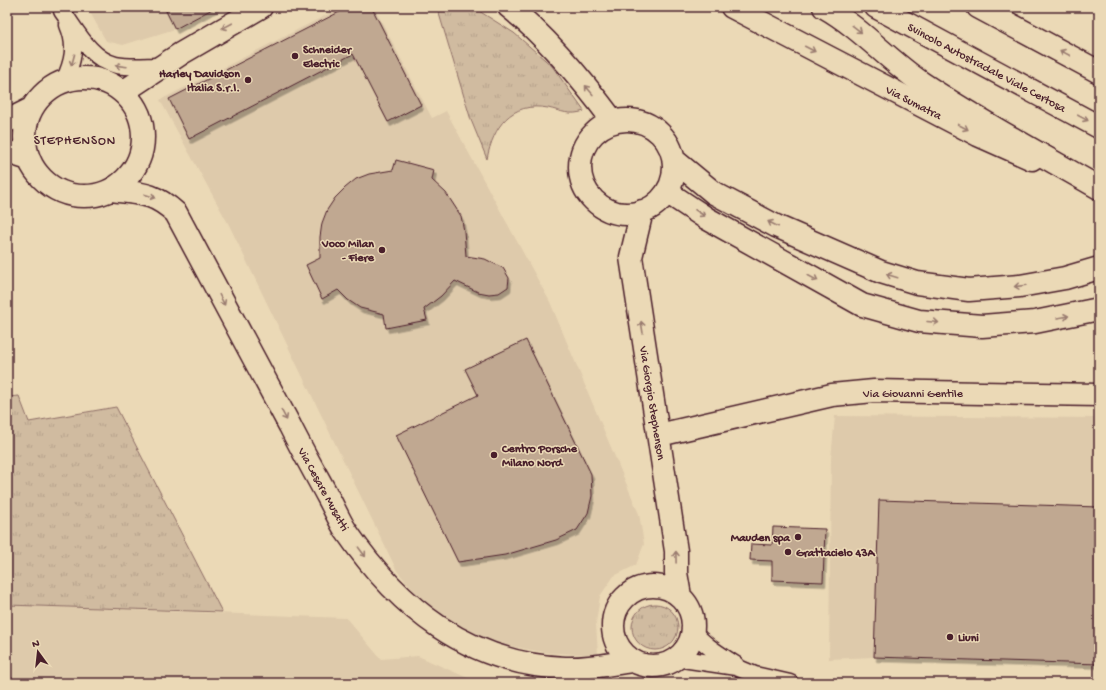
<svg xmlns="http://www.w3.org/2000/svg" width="1106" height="690" font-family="'Gochi Hand',sans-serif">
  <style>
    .built { fill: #decaab }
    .grass { fill: url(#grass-tufts); stroke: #8d6d66 }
    .building { fill: #c0a891; stroke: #4a1f2b; filter: url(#shadow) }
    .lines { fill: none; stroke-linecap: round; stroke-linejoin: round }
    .street-casing { stroke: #4a1f2b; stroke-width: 19 }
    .secondary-casing { stroke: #4a1f2b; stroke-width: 25 }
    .highway-casing { stroke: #4a1f2b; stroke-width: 25 }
    .street { stroke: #ebd9b6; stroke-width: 16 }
    .secondary { stroke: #ebd9b6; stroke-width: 22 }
    .highway { stroke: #ebd9b6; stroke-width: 22 }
    .oneway { stroke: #9a7c70 }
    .poi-dot { fill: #4a1f2b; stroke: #ebd9b6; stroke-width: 1.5 }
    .labels { text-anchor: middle; stroke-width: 3; stroke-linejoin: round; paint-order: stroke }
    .poi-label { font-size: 12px; font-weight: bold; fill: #4a1f2b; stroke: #ebd9b6; text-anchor: start }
    .street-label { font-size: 12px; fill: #4a1f2b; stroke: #ebd9b6 }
    .neighbourhood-label { font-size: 13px; letter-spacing: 1px; fill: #4a1f2b; stroke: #ebd9b6 }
  </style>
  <defs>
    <pattern id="grass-tufts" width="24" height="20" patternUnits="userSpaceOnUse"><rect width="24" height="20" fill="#d0bba0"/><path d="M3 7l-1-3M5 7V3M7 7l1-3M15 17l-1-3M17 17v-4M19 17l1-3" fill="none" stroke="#b4a08a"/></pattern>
    <filter id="shadow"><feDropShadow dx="2.5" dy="4.5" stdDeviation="0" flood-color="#0004"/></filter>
  </defs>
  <rect width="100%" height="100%" fill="#ebd9b6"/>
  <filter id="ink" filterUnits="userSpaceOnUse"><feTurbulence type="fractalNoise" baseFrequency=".025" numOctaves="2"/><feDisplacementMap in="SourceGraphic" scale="8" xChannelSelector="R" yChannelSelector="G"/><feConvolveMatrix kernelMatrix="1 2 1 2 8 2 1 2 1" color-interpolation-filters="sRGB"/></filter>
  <g filter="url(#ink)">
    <path class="built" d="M87,7H216L175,29L123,45L106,41Z
      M342,7H374L432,118L446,111L550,302L639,514L644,544L636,565L614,576L600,596L596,623L598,655L548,653L514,647L485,639L455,624L424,603L397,571L229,225L160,100Z
      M835,416L1099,418V664L874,657L829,659L831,459Z
      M7,605L346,618L381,659L418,656L479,683H7Z"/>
    <path class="grass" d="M437,7H468L479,11L514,33L552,66L584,111C570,116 561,111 548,108C511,101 493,127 487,159L471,120Z
      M19,396L29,422L116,407L222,612L7,605V397Z
      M632 627a23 23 0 1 1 46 0a23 23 0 1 1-46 0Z"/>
    <path class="building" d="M164,7H216L175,29Z
      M349,7L372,8L421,105L388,122L353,54L189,139L169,99Z
      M396,160L434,170L432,180L446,193L461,216L464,231L466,256L485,259L503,268L509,278L508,287L499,293L489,294L478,292L455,281L441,296L424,309L427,320L386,328L384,314L360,308L348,300L338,290L322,299L306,265L320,258V237L322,223L327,210L335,198L345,188L356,179L369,174L393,170Z
      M526,340L591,474L592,496L588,513L577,530L556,540L505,555L458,562L396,435L478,395L465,369Z
      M879,500L1099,507V664L874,657Z
      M773,527L825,529L823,582L772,580V561L750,560L751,544L772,545Z"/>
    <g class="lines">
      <defs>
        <path id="street" d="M62,11C76,30 91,60 116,65C130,68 146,66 160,66
          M64,81C73,62 77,46 68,25
          M692,630C703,645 721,655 736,665
          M676,658L736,667L755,675L790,683"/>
        <path id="secondary" d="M509,7C548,38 584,82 613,121
          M732,7L978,135L1032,159
          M25 137a59 59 0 1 1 118 0a59 59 0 1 1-118 0Z
          M123,92L182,53L261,7
          M580 167a47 47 0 1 1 94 0a47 47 0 1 1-94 0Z
          M7,121L31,109
          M7,152L29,159
          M674,160L714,193L776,226L881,272L917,283L969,290L1020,286L1065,278L1099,268
          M112,190C141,194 153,192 176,213C214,284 252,355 290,426C302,450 315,473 328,497C334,508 339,520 346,531C399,608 468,664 565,668C588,669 609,664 631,661
          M667,192L706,218L862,305L919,321L982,326L1035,322L1099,309
          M642,211L631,257L676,551V573L680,596
          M659,435L832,395L874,391L1099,395
          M613 626a40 40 0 1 1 80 0a40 40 0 1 1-80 0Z"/>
        <path id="highway" d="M824,7C861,28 888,60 922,83C979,121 1040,154 1099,188
          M876,7L1099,127
          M978,7L1099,72"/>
      </defs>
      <use href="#street" class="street-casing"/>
      <use href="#secondary" class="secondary-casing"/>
      <use href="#highway" class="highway-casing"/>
      <use href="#street" class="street"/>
      <use href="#secondary" class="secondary"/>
      <use href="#highway" class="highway"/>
    </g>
    <defs><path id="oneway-shaft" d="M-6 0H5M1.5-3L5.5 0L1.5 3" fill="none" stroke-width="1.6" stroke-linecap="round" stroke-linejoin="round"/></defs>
    <g class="oneway">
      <use href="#oneway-shaft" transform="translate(227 26) rotate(152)"/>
      <use href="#oneway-shaft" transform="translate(857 29) rotate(38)"/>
      <use href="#oneway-shaft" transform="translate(810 49) rotate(27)"/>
      <use href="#oneway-shaft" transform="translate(1065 53) rotate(-152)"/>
      <use href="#oneway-shaft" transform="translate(73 60) rotate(105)"/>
      <use href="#oneway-shaft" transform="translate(121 66) rotate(-173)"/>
      <use href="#oneway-shaft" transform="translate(589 90) rotate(-130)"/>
      <use href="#oneway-shaft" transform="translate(1083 118) rotate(28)"/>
      <use href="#oneway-shaft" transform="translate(963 127) rotate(27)"/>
      <use href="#oneway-shaft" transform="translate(150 196) rotate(17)"/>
      <use href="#oneway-shaft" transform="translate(700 213) rotate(33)"/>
      <use href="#oneway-shaft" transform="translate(773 224) rotate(-153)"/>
      <use href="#oneway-shaft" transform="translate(892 276) rotate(-163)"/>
      <use href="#oneway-shaft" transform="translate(813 278) rotate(28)"/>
      <use href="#oneway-shaft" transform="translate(1020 286) rotate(173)"/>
      <use href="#oneway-shaft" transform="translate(222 300) rotate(62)"/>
      <use href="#oneway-shaft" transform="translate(1063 317) rotate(-10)"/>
      <use href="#oneway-shaft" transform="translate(933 322) rotate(5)"/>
      <use href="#oneway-shaft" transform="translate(642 327) rotate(-99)"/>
      <use href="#oneway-shaft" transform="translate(284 415) rotate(62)"/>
      <use href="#oneway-shaft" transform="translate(362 552) rotate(53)"/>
      <use href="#oneway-shaft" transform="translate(676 557) rotate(-91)"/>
    </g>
  </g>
  <g class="poi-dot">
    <circle cx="295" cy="56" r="4"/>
    <circle cx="248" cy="80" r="4"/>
    <circle cx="382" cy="250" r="4"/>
    <circle cx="494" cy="455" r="4"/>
    <circle cx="798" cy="537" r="4"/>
    <circle cx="788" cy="552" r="4"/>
    <circle cx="950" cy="637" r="4"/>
  </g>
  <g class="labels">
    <g class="poi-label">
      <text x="303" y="53">Schneider<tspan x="303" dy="14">Electric</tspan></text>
      <text x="240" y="77" text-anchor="end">Harley Davidson<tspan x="240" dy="14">Italia S.r.l.</tspan></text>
      <text x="374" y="247" text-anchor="end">Voco Milan<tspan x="374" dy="14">- Fiere</tspan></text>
      <text x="502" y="452">Centro Porsche<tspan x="502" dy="14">Milano Nord</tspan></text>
      <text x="790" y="541" text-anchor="end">Mauden spa</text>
      <text x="796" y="556">Grattacielo 43A</text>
      <text x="958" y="641">Liuni</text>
    </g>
    <g class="street-label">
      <text transform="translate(987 67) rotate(28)" y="4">Svincolo Autostradale Viale Certosa</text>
      <text transform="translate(914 102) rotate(27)" y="4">Via Sumatra</text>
      <text x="913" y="397">Via Giovanni Gentile</text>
      <text transform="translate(653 403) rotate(81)" y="4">Via Giorgio Stephenson</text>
      <text transform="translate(324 489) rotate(61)" y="4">Via Cesare Musatti</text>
    </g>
    <g class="neighbourhood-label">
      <text x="75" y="144">STEPHENSON</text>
    </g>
  </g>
  <rect width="1106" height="690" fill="none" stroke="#ebd9b6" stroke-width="24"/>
  <rect x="12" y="12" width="1082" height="666" fill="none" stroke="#4a1f2b" stroke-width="1.5" filter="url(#ink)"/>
  <g transform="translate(38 652) rotate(345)" stroke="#ebd9b6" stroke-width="3" paint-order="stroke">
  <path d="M0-3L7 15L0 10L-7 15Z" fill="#4a1f2b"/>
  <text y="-6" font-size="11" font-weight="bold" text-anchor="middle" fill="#4a1f2b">N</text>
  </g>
</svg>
